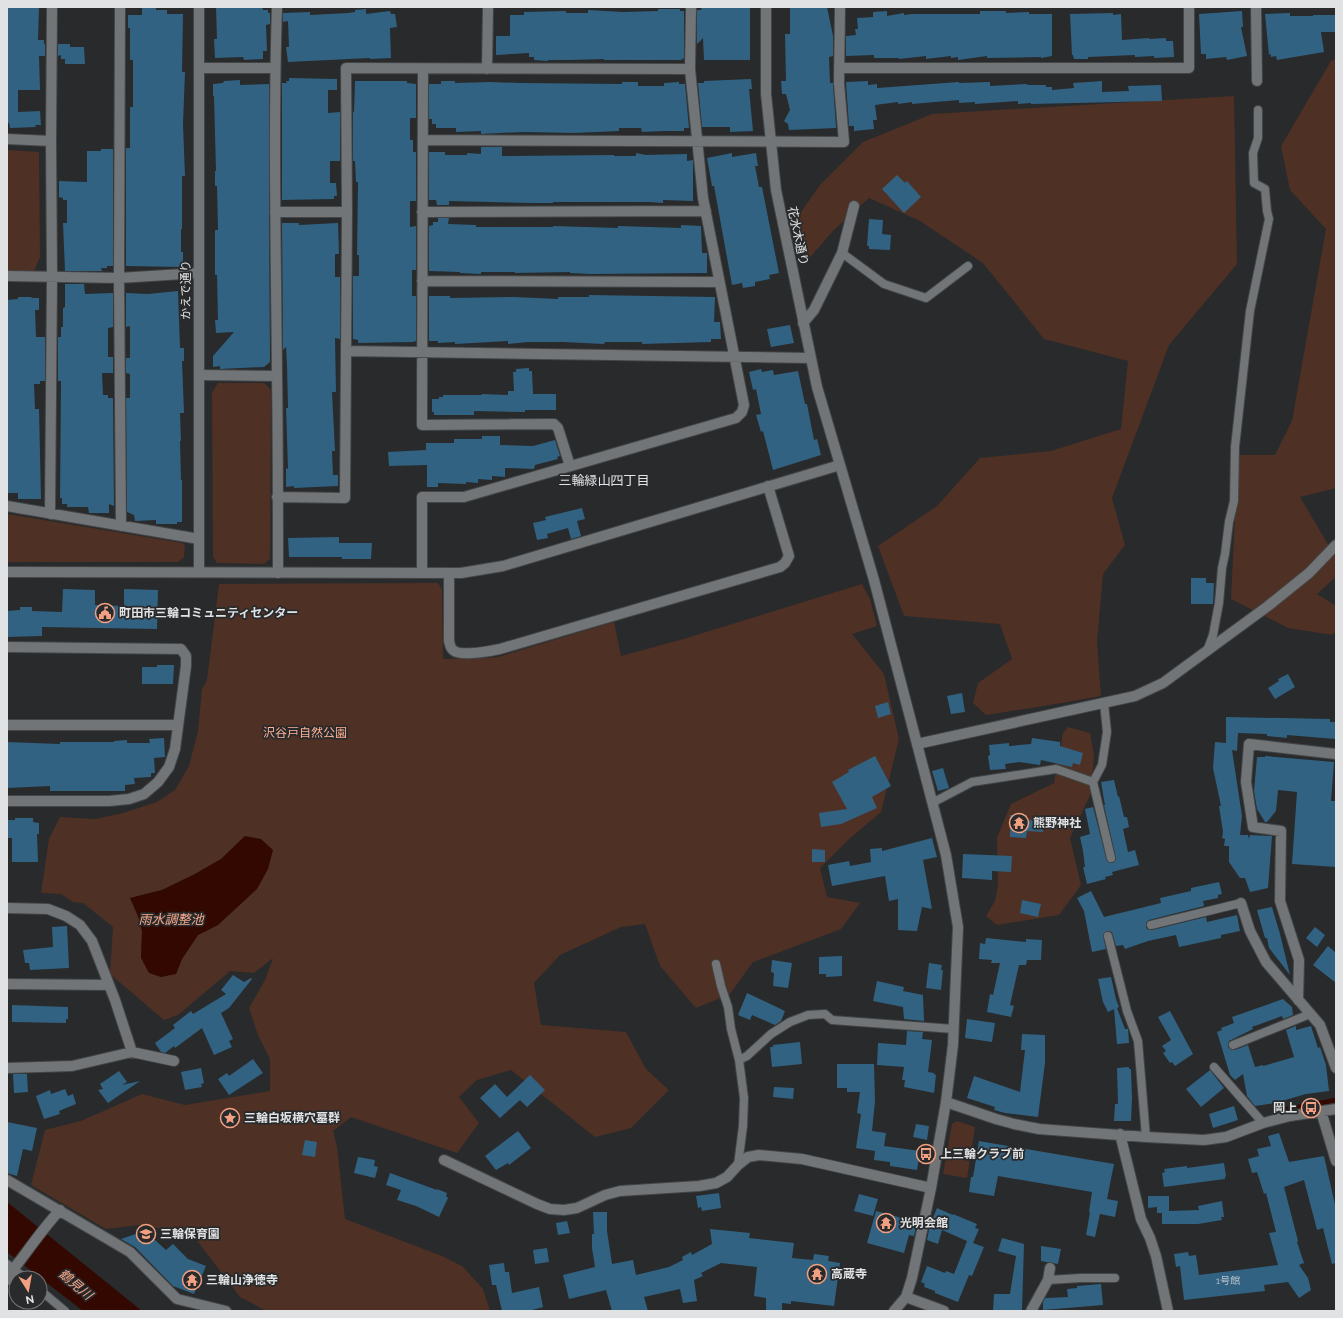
<svg xmlns="http://www.w3.org/2000/svg" width="1343" height="1318" font-family="Raleway,'Noto Sans JP',sans-serif">
  <style>
    .green { fill: #4f3024; fill-rule: evenodd }
    .water { fill: #330800 }
    .lines { fill: none; stroke-linecap: round; stroke-linejoin: round }
    .stream { stroke: #330800; stroke-width: 4.5 }
    .building { fill: #326281 }
    .lane-casing { stroke: #434546; stroke-width: 10 }
    .street-casing { stroke: #434546; stroke-width: 12 }
    .secondary-casing { stroke: #434546; stroke-width: 12 }
    .lane { stroke: #727577; stroke-width: 8 }
    .street { stroke: #727577; stroke-width: 10 }
    .secondary { stroke: #727577; stroke-width: 10 }
    .labels { text-anchor: middle; stroke-width: 3.5; stroke-linejoin: round; paint-order: stroke }
    .number-label { font-size: 10px; fill: #b5c2ca }
    .street-label { font-size: 12px; fill: #e1e2e3; stroke: #282a2c }
    .poi-label { font-size: 12px; font-weight: bold; fill: #e1e2e3; stroke: #282a2c; text-anchor: start }
    .park-label { font-size: 12px; fill: #ffaf91; stroke: #282a2c }
    .neighbourhood-label { font-size: 13px; fill: #e1e3e6; stroke: #282a2c }
    .water-label { font-size: 13px; font-style: italic; fill: #f8a88a; stroke: #282a2c }
  </style>
  <rect width="100%" height="100%" fill="#282a2c"/>
  <path class="green" d="M1336,59V488L1300,497L1336,558V577L1317,594L1336,606V630L1333,635L1288,628L1231,599L1238,455H1275L1292,421L1326,229L1290,190L1281,146L1331,61Z
    M1234,96L1237,264L1169,345L1112,498L1125,545L1103,574L1097,642L1101,696L1050,705L986,715L973,703L978,683L1012,659L1000,624L904,616L878,546L937,506L980,458L1051,451L1121,429L1128,361L1044,339L983,263L920,221L869,198L833,231L806,262L796,219L820,185L863,142L932,114Z
    M7,150L39,152L40,257L34,271H7Z
    M218,383H264L271,390L270,559L264,564L217,563L213,557L212,393Z
    M7,514L182,543L185,546L184,557L178,562H7Z
    M438,583L442,589L443,659L487,658L498,657L614,622L621,656L680,640L862,584L870,599L877,626L852,634L884,674L899,739L881,812L847,841L820,868L827,897L860,903L841,929L753,962L730,994L696,1008L660,966L645,924L621,927L560,955L534,983L541,1025L626,1032L646,1069L669,1090L631,1128L595,1137L511,1070L477,1080L459,1097L479,1123L457,1153L351,1117L333,1131L337,1147L345,1219L442,1256L462,1266L483,1289L490,1311H266L240,1297L192,1234L140,1225L106,1229L31,1185L45,1130L81,1121L142,1094L185,1105L270,1091V1059L258,1035L249,1008L265,980L273,958L254,973L230,971L178,1015L164,1020L110,974L113,927L83,903L73,902L61,894L41,893L49,839L60,817L95,819L123,813L157,802L175,790L189,766L198,731L202,689L207,680L219,584ZM245,836L218,925L198,935L182,959L176,974L141,958L142,931L138,916L130,898L162,890L195,874L221,859Z
    M1068,727L1090,733L1094,755L1091,793L1070,838L1081,885L1059,915L997,925L986,916L995,901L998,885L997,837L1011,804L1054,783L1063,733Z
    M957,1121L975,1127L967,1178L943,1174L952,1124Z"/>
  <path class="water" d="M245,836L261,839L273,850L268,869L257,889L218,925L198,935L182,959L176,974L161,977L149,973L141,958L142,931L138,916L130,898L162,890L195,874L221,859Z
    M7,1202L142,1311H83L7,1252Z"/>
  <g class="lines">
    <path class="stream" d="M1282,1110L1336,1100"/>
  </g>
  <path class="building" d="M7,7L39,8L38,40H44V44H45V56H39L40,90H18V112L40,111L41,125H35L36,127L10,128L9,123H7Z
    M216,7H262L263,10H268V13H270V24L266,25L267,51H263V59L244,60L243,57L215,58L214,39H217Z
    M702,7H750V60H704L703,38L697,44V10H701Z
    M790,7H827L833,36V56L829,57L830,83H833L836,128L789,130L788,124L784,121L790,110L786,94H782L781,81H786L785,34H790Z
    M142,8H156V10H167V14H183L182,72H185L183,124L185,176H182V229H181V252H183V267L126,266V148H130V107H133V60H130V28H128V15H142Z
    M366,9V14L390,11L391,14H395L397,27L390,28L391,58L370,59V58L288,62L286,47H289L288,21L283,22V13L310,12V15L348,13L355,12V10Z
    M658,9H680V11H684V58L681,60H604V59L571,60H548V61L534,60V57H529V53L496,55V36H510V15H524V12L566,11V13H588V10L623,12L658,11Z
    M887,11V16L904,13V15L912,14H980V11H1006V13L1029,12V14H1052V56L1041,58V57L987,58V56L958,60V57L951,58V56L926,59V56L899,59V58H874V55L846,56V36L856,35L855,29H858L857,18L873,17V12Z
    M1242,11L1243,27H1241L1247,56L1227,60L1226,57L1206,59V54H1201L1199,14Z
    M1113,13V15L1121,14L1122,40L1149,38V39L1166,38V41H1173L1174,57L1154,58V56L1135,57V55L1088,57V59H1074L1073,55H1072L1070,14Z
    M1290,13V16H1313V15H1336V32H1321L1324,52L1277,60L1276,56L1271,57V54L1269,55L1265,14Z
    M58,44H70V47H84L85,64H65V59H61V55L58,56Z
    M289,78L337,79V90H328V113L340,112V161H330V183H336L337,196H334V199L282,200V83H287L286,81H289Z
    M751,79L752,89H749L753,131L730,132V127H702L698,83H704V81Z
    M240,80V85L269,84V212L270,362L264,367L220,369V366L213,367V356L234,332L216,333L215,320H218L217,275H215V230H218L217,186H215V171H216L214,96H213V84L223,83L224,81Z
    M355,81H407V83L416,84V118H410V140H413V152H416V201H410V227L416,226V270H412V296H416V341L413,342L358,343V340L353,339V276H359V255H357L358,182H356L355,161H353V112H354Z
    M441,81H455V83L490,82L521,83L622,84V82H638V86H664V83L679,82V84H685L689,128H684V131H664L642,132L641,128H619V131L574,133L523,132L481,134V131L456,132V128H436V124H432V119H429V84H441Z
    M868,81V85L877,84V88L959,82V83L990,82V86L1027,84V85H1046V87H1052V90L1074,88L1073,83L1102,81V92L1129,91L1128,86L1161,85L1162,101L1031,104V103L1018,104V101L975,104V102L959,103V100L912,104V102L898,104V102L875,105L877,120H873L874,129L854,131V126H849L846,82Z
    M481,147H502V156L614,155V156H636V153L646,155L687,154V161L693,160V201L663,200V203L650,202H553V203H533L449,201V205H437L436,200H429V152H445V155H467V153L481,154Z
    M101,149H113V266H107V268H101L102,271H65L63,223H67V200H63V198L59,197V181L87,182V151H101Z
    M732,153V157L756,153L758,166H755L759,187H762L779,273L769,275L770,279L755,282V286L743,288L742,283L732,285L714,186H712L707,158Z
    M897,175L905,183L907,181L921,197L904,213L882,189Z
    M438,218H449L448,224L476,225V227H553V226L618,228V226L681,228V225L701,226L702,253H707V273L591,274L570,273V272L515,273V272H481V274L460,273V272L429,271V226L433,225V222H438Z
    M869,219L883,220L882,234L891,235L890,250L869,249V246H867Z
    M282,223H299V225L338,223L339,254H335V277H340V339L335,338L336,392H332L335,451H332L333,475H338V486L294,488V486L286,487V468L288,469L286,408H288L287,366L286,347L283,350Z
    M65,284H84L85,294L113,293V327L108,328V357H113V373H102L103,395H108V398H113L114,506L109,504V513H89L88,507H67V504H62V498H60L61,381H58V337H61V327H63V308L65,307Z
    M178,291L180,348H184V361H182L184,413H180L181,441H180L181,480H182V522H177V524H156V520L135,521L134,515L127,512L126,398H130V374L126,373V358H130V326L126,327V293L148,294Z
    M589,295L715,297L714,322H720L721,339H711V342L642,344V342H605L604,344L563,342H528L508,344V341L455,344V342L438,343V341H429V296H450V298L514,297L558,299V297H589Z
    M18,297H31L32,298H39V310H35L36,337H45V381H40V384H34L35,409H39L41,499H18V493H7V300L18,299Z
    M790,325L794,343L771,347L767,329Z
    M529,368V371H532L533,394H556V410H525V412L474,411V415H434V412H432V399H439V397H443V395H482V394L508,395V391H514L513,372H516V369Z
    M761,369L762,372L773,370L774,375L798,371L805,404H807L814,440L817,439L821,455L773,470L763,431L761,432L756,415L761,414L756,389L753,390L749,372Z
    M482,436H500V445L533,446L555,440L560,456L557,457L558,459L535,465L534,469L505,468V477L492,476V480L478,479V483L466,482V484L438,483V487H427V465L389,466L388,452L426,450V443H454V439H482Z
    M582,508L585,519L577,521L581,536L571,539L568,528L547,534L548,538L537,540L533,523L546,520L545,517Z
    M339,537V543H372L371,559H342V557H289L288,538Z
    M1191,578H1206V583H1214L1213,604H1191Z
    M63,589L95,590V605L124,606V589L158,590L157,629L42,627V636L7,637V611L20,610V607H32V611L62,612Z
    M157,665H174L173,684H142V667H157Z
    M1288,674L1295,687L1275,699L1268,688L1279,681L1278,679Z
    M962,693L965,712L951,714L947,696Z
    M888,702L891,714L878,718L875,706Z
    M1226,717L1330,719V722H1336V739L1287,735V738L1267,736V734L1238,733L1237,751L1232,750L1242,816L1240,835H1248L1249,839L1250,835L1272,836L1268,888L1250,892L1245,878H1240L1229,862V846H1224L1225,839L1222,838L1223,832L1219,806H1221L1213,768L1215,742L1226,743Z
    M164,738L165,757L154,758L155,773H151V777L134,778L135,784L125,785V791H50V786L7,788V742L60,744V742H114V741L127,740V743H150L149,739Z
    M1032,738L1060,742V746L1083,753L1080,765L1073,763L1072,767L1041,760L1040,765L1019,762L1005,764L1006,769L990,770L988,756L990,755L989,745L1009,743V746L1031,744Z
    M875,756L891,786L872,797L877,808L841,824L821,827L819,813L847,809L832,782L849,772L848,770Z
    M1265,756L1334,762L1331,801H1336V867L1292,864L1297,792L1278,790L1276,811L1267,822H1265L1257,809L1254,791L1257,757H1265Z
    M943,768L949,788L938,791L932,771Z
    M1114,780L1118,797L1119,796L1124,817H1127L1129,827L1123,829L1128,852L1135,850L1139,865L1112,872L1113,875L1105,877L1106,879L1087,884L1083,867H1085L1083,851L1080,837L1090,834L1085,809L1093,807L1107,861L1112,863L1116,859L1104,805H1105L1104,800L1101,782Z
    M1010,815H1027V820L1043,821V832L1027,831L1026,838L1010,837Z
    M15,818H33V822L39,823V834H37L38,862H12V838H7V820H15Z
    M932,838L937,857L923,860L932,909L922,907L917,931L898,930V899L889,901L885,876L832,886L828,865L849,861L850,866L871,862L870,849L882,848V851Z
    M812,849L825,850V862H812Z
    M963,854L1012,856L1011,872L992,871V880L962,878Z
    M1219,882L1222,894L1218,895V898L1203,901L1204,906L1149,920L1146,923V927L1147,929L1152,930L1206,917L1207,922L1237,915L1240,931L1221,935V938L1179,947L1176,935L1148,941L1125,949L1123,945L1116,946L1112,932L1107,931L1103,935L1106,949L1092,952L1084,911L1077,898L1091,891L1104,917L1161,903L1160,898L1191,891V888Z
    M1022,900L1041,904L1038,917L1020,913Z
    M1272,907L1280,934L1290,975L1269,948L1267,938H1265L1257,910Z
    M67,926L69,968L30,970L29,963H25L23,950L53,947L52,927Z
    M1315,927L1325,935L1317,947L1306,938Z
    M986,938L1026,942V939L1042,940L1041,960H1027L1026,965H1019L1010,1005L1014,1006L1011,1017L987,1012L990,994L993,995L1000,963H991L992,960L979,959L980,943L985,944Z
    M1328,946L1336,953V983L1313,965Z
    M842,956V976L826,977V974H819V957Z
    M772,960L792,963L788,988L773,986L774,973L771,972Z
    M929,963L942,965L941,970H943L941,990L926,988Z
    M233,975L244,982L251,978L252,979L229,1008L221,1013L233,1039L229,1041L232,1047L214,1055L202,1028L175,1048L174,1046L165,1053L161,1052L155,1043L175,1028L173,1025L191,1011L193,1014L226,994L221,990Z
    M1111,977L1116,999L1119,1007L1117,1008L1125,1029H1128L1129,1043L1117,1044L1114,1009L1108,1012L1103,1002L1098,979Z
    M877,981L904,987L903,991L923,995L924,1021L904,1019L903,1007L873,1001Z
    M747,993L785,1011L781,1021L775,1025L752,1015L750,1020L738,1015Z
    M1283,999L1292,1007L1293,1015L1283,1019L1282,1016L1252,1027L1253,1029L1229,1041L1228,1047L1232,1050H1235L1248,1045L1255,1067L1263,1065V1066L1294,1057L1286,1030L1296,1026V1030L1311,1026L1318,1048L1320,1047L1326,1065L1329,1091L1306,1094L1275,1103L1255,1106L1247,1096L1243,1074L1235,1080L1230,1075L1217,1032L1222,1030L1221,1028L1234,1023L1232,1017Z
    M12,1005L68,1007V1019H66V1023L12,1022Z
    M1170,1011L1193,1054L1175,1066L1172,1062L1170,1063L1163,1053L1166,1051L1162,1046L1171,1040L1158,1017Z
    M967,1019L995,1023L992,1042L965,1038Z
    M907,1031L923,1032L922,1039L932,1040L928,1072L934,1073V1074L936,1075L934,1093L904,1087L905,1080H902L904,1067L877,1065L878,1043L906,1045Z
    M1022,1034L1045,1035V1063L1038,1117L1005,1113L994,1110L995,1107L967,1098L974,1076L1020,1092L1025,1050H1021Z
    M800,1042L802,1064L772,1067L770,1047H773V1045Z
    M253,1059L263,1073L229,1095L218,1079L227,1073L229,1076Z
    M837,1064H874L875,1101L872,1131L886,1133L884,1146L920,1151L917,1170L890,1166V1162L874,1160L875,1151L856,1148L861,1114L857,1113L860,1092H847V1088H837Z
    M1129,1067V1069H1131L1132,1098L1131,1121H1114L1115,1104H1118L1117,1068Z
    M201,1068L204,1083L201,1084L202,1087L185,1090L181,1072Z
    M1210,1070L1224,1088L1201,1107L1186,1089Z
    M119,1071L127,1082L122,1085L140,1081L108,1103L98,1090L103,1089L100,1084Z
    M13,1074H27L28,1092L14,1093Z
    M530,1075L545,1090L527,1107L520,1100L500,1118L480,1098L495,1084L507,1097Z
    M774,1087L794,1088L793,1099L773,1097Z
    M65,1089L68,1096L73,1094L76,1104L59,1111L60,1114L44,1119L36,1096L50,1090L51,1094Z
    M1234,1106L1238,1120L1213,1128L1209,1114Z
    M7,1122L37,1128L32,1151L23,1149L17,1176L7,1173Z
    M916,1124L929,1126L927,1140L913,1137Z
    M518,1131L531,1148L509,1165L508,1163L496,1170L485,1156Z
    M1279,1133L1289,1162L1324,1156L1336,1209V1263L1332,1264L1323,1228L1317,1230L1304,1180L1284,1187L1298,1241L1297,1242L1304,1263L1299,1265L1308,1278L1311,1290L1299,1298L1288,1282L1264,1285L1265,1291L1184,1300L1180,1266L1176,1267L1174,1254L1188,1252L1189,1256L1196,1255L1199,1275L1278,1265L1269,1233L1276,1232L1266,1193L1264,1194L1257,1172L1252,1173L1248,1159L1259,1156L1257,1149L1271,1146L1268,1136Z
    M305,1140L317,1142L315,1157L302,1155Z
    M979,1141L1114,1164L1107,1199L1118,1201L1115,1217L1100,1214L1095,1237L1086,1235L1090,1212H1089L1092,1192L998,1176L994,1196L969,1192L971,1177H973Z
    M358,1157L375,1160L374,1166L378,1167L375,1178L354,1173Z
    M1224,1163L1226,1176L1225,1177V1179L1164,1187L1162,1173L1165,1172L1164,1169L1187,1166V1168Z
    M390,1173L437,1190V1189L447,1193L446,1196L448,1198L439,1217L416,1206L397,1200L401,1190L386,1185Z
    M719,1193L721,1208L702,1211L701,1207L698,1208L696,1196Z
    M859,1194L878,1199L873,1216L854,1211Z
    M1148,1196H1169V1211L1199,1210L1198,1206L1222,1201L1224,1217H1221L1222,1220L1198,1224H1162V1213H1157V1207L1148,1208Z
    M937,1208L953,1215V1214L977,1224L975,1228L979,1229L973,1243L984,1247L972,1276L969,1275L958,1302L935,1293V1291L924,1287L925,1284L921,1282L927,1266L945,1273L946,1271L954,1274L967,1241L942,1230L938,1244L927,1240L930,1225Z
    M876,1211L917,1222L914,1236L909,1235L904,1253L867,1243Z
    M593,1212H607V1231L612,1264L633,1260L636,1275L669,1267L683,1260L682,1257L691,1252L692,1255L712,1244L710,1229L750,1233L749,1238L794,1243L792,1258L813,1260L814,1254L829,1256L828,1261L840,1263L834,1306L791,1301V1304L782,1303V1311H766V1298L754,1296L757,1267L721,1263L701,1273L703,1276L694,1280L697,1301L683,1303L680,1289L644,1297L648,1311H612L606,1290L569,1299L563,1275L595,1267L592,1248V1234H594Z
    M567,1221L570,1233L558,1235L556,1223Z
    M145,1231L166,1250L173,1244L188,1259L206,1266L194,1294L173,1286L135,1247L121,1239Z
    M1002,1238L1024,1244L1022,1311H993L994,1294H1010L1016,1256L998,1251Z
    M1041,1246L1061,1249L1058,1264L1041,1261Z
    M547,1248L549,1262L535,1264L533,1250Z
    M504,1263L505,1272H509L512,1293L539,1287L543,1307L532,1310L533,1311H502L496,1285H492L489,1265Z
    M1101,1284L1103,1305L1043,1310V1302L1045,1298L1068,1297L1067,1289L1077,1288V1286Z"/>
  <g class="lines">
    <defs>
      <path id="lane" d="M842,253L884,284L926,298L968,266
        M1207,651L1213,635L1219,603L1222,568L1225,554L1229,522L1234,501L1235,447L1250,311L1269,219L1267,211L1265,189L1254,183L1253,153L1258,138V110
        M1104,703L1107,732L1102,765L1093,782L1111,858
        M932,803L972,782L1056,769L1093,782
        M1151,925L1241,903
        M1108,936L1127,1011L1138,1041L1146,1137
        M716,964L721,986L728,1007L731,1029L739,1060L744,1098L743,1126L738,1165
        M1233,1045L1310,1014
        M739,1060L747,1056L771,1034L790,1022L808,1015L825,1014L832,1020L954,1029
        M1214,1067L1263,1123
        M7,1264L25,1278
        M1048,1280L1081,1278H1115
        M40,1290L65,1311"/>
      <path id="street" d="M120,7L119,278L121,526
        M277,7C273,130 276,253 277,376C278,441 278,507 278,573
        M1256,7L1257,81
        M199,68H275
        M839,68H1189V7
        M423,69L422,425L554,424L558,428L570,466
        M487,69L488,7
        M7,139L51,141
        M423,140L844,142L839,83L840,7
        M275,212H347
        M422,212L706,211
        M7,276L119,278L199,273
        M422,281L719,282
        M803,323L814,310L842,253L854,206
        M346,351L810,358
        M199,375L277,376
        M277,497L345,498L347,212L346,68L690,69
        M7,506L199,539
        M50,514L52,277L51,141L52,7
        M1336,545L1309,573L1268,606L1163,683L1135,696L917,744L946,855L958,927L953,1045L946,1102L996,1119L1014,1124L1039,1129L1146,1137L1204,1140L1226,1137L1263,1123L1290,1116L1336,1109
        M422,573V497H464L736,418L742,412L744,405L703,198L690,69L691,7
        M449,574V641C450,644 450,648 453,650C460,657 491,651 500,649L780,567L785,563L789,556L768,486
        M7,647L181,649L186,656V666L175,749L169,767L158,782L144,794L129,799L109,801H7
        M7,725H178
        M1241,903L1250,931L1266,962L1320,1025L1336,1068
        M7,908L48,909L66,916L80,925L92,941L115,1000L132,1052
        M7,984L109,985
        M1298,1000L1299,960L1280,901L1281,831L1253,827L1246,782L1249,744L1336,754
        M7,1068L72,1066L132,1052L174,1061
        M1321,1111L1336,1161
        M1120,1134L1141,1219L1150,1238L1156,1256L1168,1311
        M444,1160L537,1204L550,1209L564,1210L577,1208L605,1195L620,1191L699,1186L716,1183L727,1177L738,1165L748,1157L759,1155L802,1159L931,1188
        M7,1180L130,1252L177,1299L226,1311
        M7,1280C12,1269 18,1264 25,1254C36,1239 47,1224 60,1210
        M906,1297L944,1311
        M1031,1311L1048,1280L1050,1268"/>
      <path id="secondary" d="M199,7V572
        M766,7V94L776,190L817,387L874,580L917,744
        M7,572L461,573L503,566L840,465
        M894,1311L906,1297L912,1278L931,1188L946,1102"/>
    </defs>
    <use href="#lane" class="lane-casing"/>
    <use href="#street" class="street-casing"/>
    <use href="#secondary" class="secondary-casing"/>
    <use href="#lane" class="lane"/>
    <use href="#street" class="street"/>
    <use href="#secondary" class="secondary"/>
  </g>
  <defs>
    <symbol id="civic-ring" viewBox="-11 -11 22 22"><circle r="9.5" fill="#282a2c" stroke="#f2a081" stroke-width="1.5"/><path d="M-.6-6.5H3V-4.5H.6V-3L4-1V1h2V6H-6V1h2V-1L-.6-3ZM-1.2 2.5V6h2.4V2.5Z" fill="#f2a081"/></symbol>
    <symbol id="temple-ring" viewBox="-11 -11 22 22"><circle r="9.5" fill="#282a2c" stroke="#f2a081" stroke-width="1.5"/><path d="M0-6L5-2H3V0L6.5 2.5H4V6H1.5V3h-3V6H-4V2.5H-6.5L-3 0V-2H-5Z" fill="#f2a081"/></symbol>
    <symbol id="bus-ring" viewBox="-11 -11 22 22"><circle r="9.5" fill="#282a2c" stroke="#f2a081" stroke-width="1.5"/><path d="M-5-6H5V4H4V6H2V4H-2V6H-4V4H-5ZM-3.5-4V0h7V-4ZM-3.5 1.2v1.5H-2V1.2ZM2 1.2v1.5H3.5V1.2Z" fill="#f2a081"/></symbol>
    <symbol id="sight-ring" viewBox="-11 -11 22 22"><circle r="9.5" fill="#282a2c" stroke="#f2a081" stroke-width="1.5"/><path d="M0-6L1.8-2.2L6-1.7L2.9 1.2L3.7 5.4L0 3.3L-3.7 5.4L-2.9 1.2L-6-1.7L-1.8-2.2Z" fill="#f2a081"/></symbol>
    <symbol id="school-ring" viewBox="-11 -11 22 22"><circle r="9.5" fill="#282a2c" stroke="#f2a081" stroke-width="1.5"/><path d="M0-5L7-2L0 1L-7-2ZM-4 1L0 2.5L4 1V4Q0 6-4 4Z" fill="#f2a081"/></symbol>
  </defs>
  <g fill-rule="evenodd">
    <use href="#civic-ring" x="94" y="602" width="22" height="22"/>
    <use href="#temple-ring" x="1008" y="812" width="22" height="22"/>
    <use href="#bus-ring" x="1300" y="1097" width="22" height="22"/>
    <use href="#sight-ring" x="219" y="1107" width="22" height="22"/>
    <use href="#bus-ring" x="915" y="1143" width="22" height="22"/>
    <use href="#temple-ring" x="875" y="1212" width="22" height="22"/>
    <use href="#school-ring" x="135" y="1223" width="22" height="22"/>
    <use href="#temple-ring" x="806" y="1263" width="22" height="22"/>
    <use href="#temple-ring" x="181" y="1269" width="22" height="22"/>
  </g>
  <g class="labels">
    <g class="number-label">
      <text x="1228" y="1284">1号館</text>
    </g>
    <g class="street-label">
      <text transform="translate(798 236) rotate(78)" y="4">花水木通り</text>
      <text transform="translate(186 290) rotate(-90)" y="4">かえで通り</text>
    </g>
    <g class="poi-label">
      <text x="119" y="617">町田市三輪コミュニティセンター</text>
      <text x="1033" y="827">熊野神社</text>
      <text x="1297" y="1112" text-anchor="end">岡上</text>
      <text x="244" y="1122">三輪白坂横穴墓群</text>
      <text x="940" y="1158">上三輪クラブ前</text>
      <text x="900" y="1227">光明会館</text>
      <text x="160" y="1238">三輪保育園</text>
      <text x="831" y="1278">高蔵寺</text>
      <text x="206" y="1284">三輪山浄徳寺</text>
    </g>
    <g class="park-label">
      <text x="305" y="737">沢谷戸自然公園</text>
    </g>
    <g class="neighbourhood-label">
      <text x="604" y="485">三輪緑山四丁目</text>
    </g>
    <g class="water-label">
      <text x="171" y="924">雨水調整池</text>
      <text transform="translate(76 1284) rotate(40)" y="5">鶴見川</text>
    </g>
  </g>
  <rect width="1343" height="1318" fill="none" stroke="#e1e2e3" stroke-width="16"/>
  <g transform="translate(28 1290) rotate(169)"><circle r="19" fill="#282a2c" stroke="#727475"/>
  <path d="M0-3L7 15L0 10L-7 15Z" fill="#f2a081"/>
  <text y="-6" font-size="11" font-weight="bold" text-anchor="middle" fill="#e1e2e3">N</text>
  </g>
</svg>
